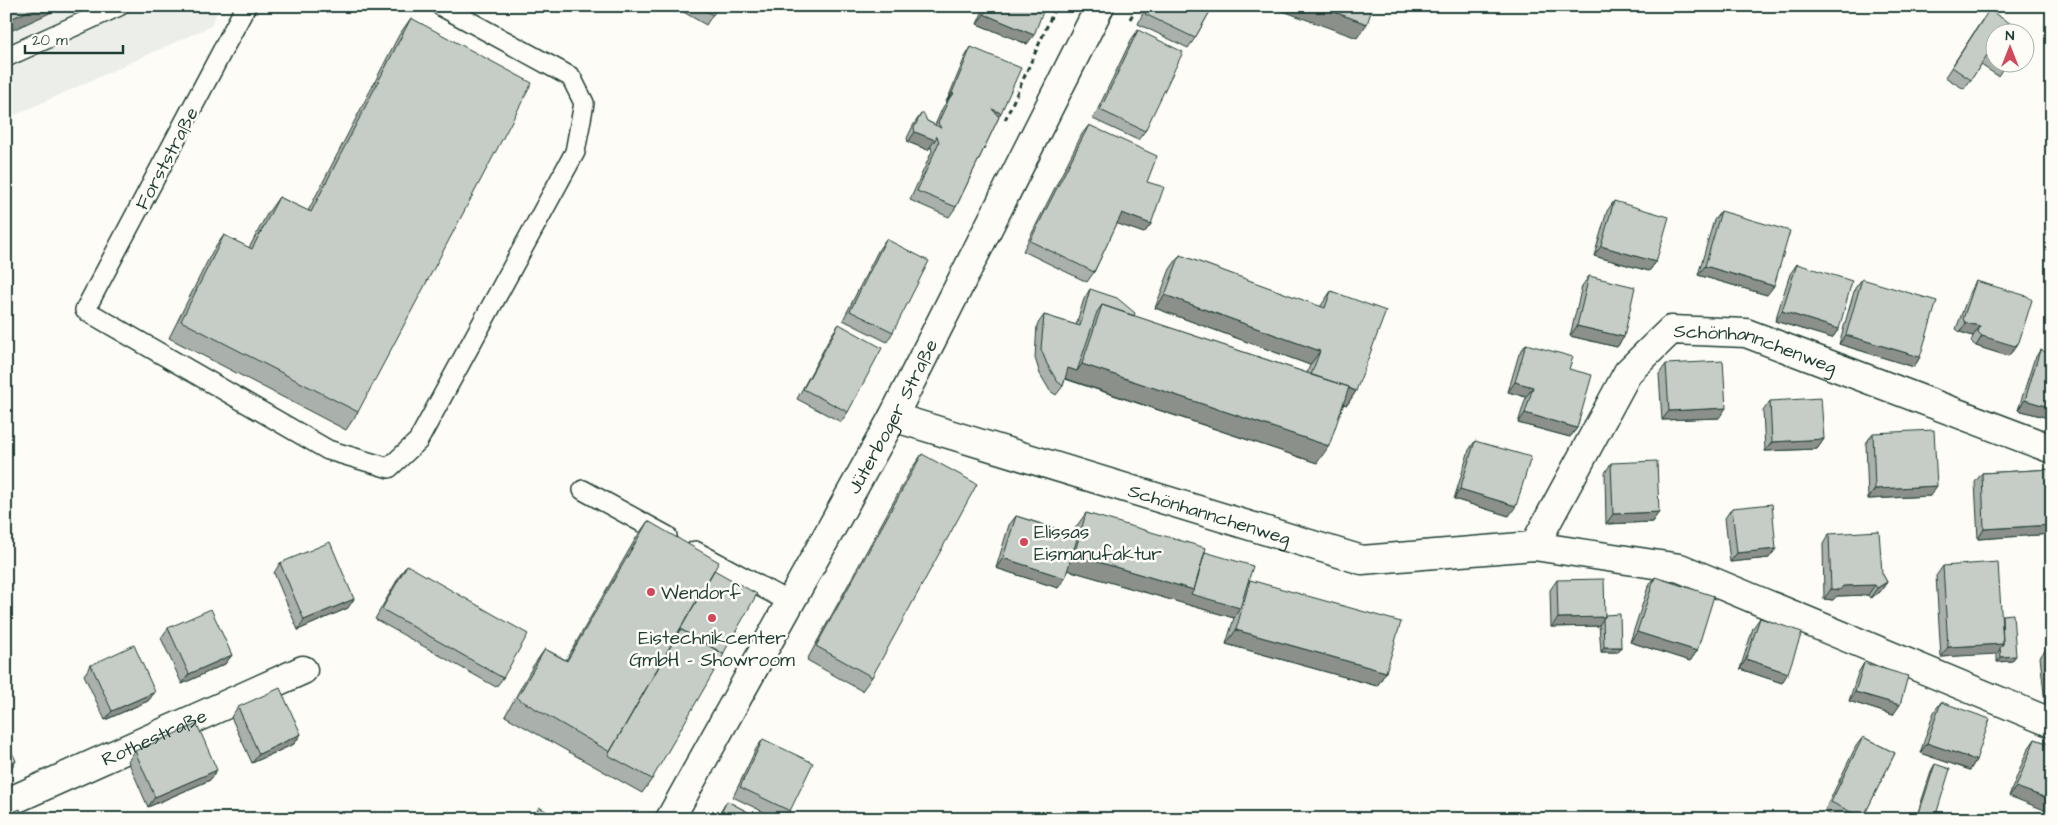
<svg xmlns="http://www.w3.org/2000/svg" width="2058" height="825" font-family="'Architects Daughter',sans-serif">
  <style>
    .built { fill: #eceee9 }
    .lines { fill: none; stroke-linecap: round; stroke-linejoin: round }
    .service-casing { stroke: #1f3d34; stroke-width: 22 }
    .minor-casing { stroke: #1f3d34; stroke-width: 31 }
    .secondary-casing { stroke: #1f3d34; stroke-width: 31 }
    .path { stroke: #1f3d34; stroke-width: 3; stroke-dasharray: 5 4; stroke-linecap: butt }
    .service { stroke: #fdfcf7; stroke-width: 19 }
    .minor { stroke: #fdfcf7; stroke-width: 28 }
    .secondary { stroke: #fdfcf7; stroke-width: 28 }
    .wall { fill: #aab0ab; stroke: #1f3d34 }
    .shaded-wall { fill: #8b908b; stroke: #1f3d34 }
    .building { fill: #c6cdc7; stroke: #1f3d34 }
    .poi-dot { fill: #d1495b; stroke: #fdfcf7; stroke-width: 2 }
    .labels { text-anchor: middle; stroke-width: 5; stroke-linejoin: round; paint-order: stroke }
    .street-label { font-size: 19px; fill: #1f3d34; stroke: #fdfcf7 }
    .poi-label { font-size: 19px; fill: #1f3d34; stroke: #fdfcf7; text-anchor: start }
  </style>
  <rect width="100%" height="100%" fill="#fdfcf7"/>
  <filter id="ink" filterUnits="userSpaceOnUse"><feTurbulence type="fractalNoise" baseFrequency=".02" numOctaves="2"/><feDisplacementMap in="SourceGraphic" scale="10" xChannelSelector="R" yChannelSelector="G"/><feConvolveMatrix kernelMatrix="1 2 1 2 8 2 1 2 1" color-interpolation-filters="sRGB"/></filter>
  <g filter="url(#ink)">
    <path class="built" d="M6,6H220L211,26L6,119Z"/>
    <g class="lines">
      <defs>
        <path id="service" d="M246,6L85,310L328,450L389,468L418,441L575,152L584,103L571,77L441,6
          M6,57L119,6
          M583,490L667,536
          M695,551L791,603"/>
        <g id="minor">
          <path id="s1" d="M893,417L1362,560L1534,546L1680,568L2052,723"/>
          <path id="s2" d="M1534,546L1628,372L1671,330L1746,333L2052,449"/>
          <path id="s3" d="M6,803L303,670"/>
        </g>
        <g id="secondary">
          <path id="s4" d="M670,819L893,417L1100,6"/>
        </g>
      </defs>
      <use href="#service" class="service-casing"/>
      <use href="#minor" class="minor-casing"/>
      <use href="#secondary" class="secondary-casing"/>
      <path class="path" d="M1130,19L1137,6
        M1005,120L1056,6"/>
      <use href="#service" class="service"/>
      <use href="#minor" class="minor"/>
      <use href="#secondary" class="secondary"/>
    </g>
    <path class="wall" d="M673,6H718L706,25Z
      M985,6H1045L1027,44L977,24Z
      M1146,6H1213L1195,38L1188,48L1138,24Z
      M411,18L358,412L346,430L169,338L212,252L224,235L249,248L267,214L279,197L308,211L399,35Z
      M1982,20L1996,32V62H2007L1998,76L1981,65L1964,89L1945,77Z
      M1138,30L1145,131L1138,140L1093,119L1131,40Z
      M971,47L999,117L956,207L949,217L910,200L932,151L931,147L928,150L908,142L907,138L914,124L921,114L927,121L935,125L943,107L946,103L965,57Z
      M1089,125L1147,182L1151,224L1144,233L1117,223L1094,272L1087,282L1023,251L1082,134Z
      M1614,201L1656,262L1649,271L1594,256L1607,211Z
      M1721,211L1767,295L1698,275L1714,220Z
      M886,239L893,332L887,342L843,320L879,249Z
      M1180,255L1320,307L1331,291L1356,391L1347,405L1344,404L1317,463L1065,379L1063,386L1056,395L1050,391L1040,374L1035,358L1037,325L1044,315L1076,325L1084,299L1090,289L1134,316L1307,373L1310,365L1155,308L1170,269Z
      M1797,264L1839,329L1832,338L1775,321L1790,274Z
      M1589,276L1624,337L1617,347L1570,336L1582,286Z
      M1862,279L1920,357L1914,367L1839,344L1855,288Z
      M1976,281L2012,352L2008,356L1976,346L1971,342L1973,336L1960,332L1956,329L1970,291Z
      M839,324L848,412L841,422L797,399L832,334Z
      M1526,344L1569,369L1577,428L1570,437L1518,423L1526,397L1508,392L1519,354Z
      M2040,350L2052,419L2018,410L2034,360Z
      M1666,364L1719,418L1662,420L1659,374Z
      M1770,401L1824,439L1817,449L1765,451L1763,411Z
      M1873,433L1930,496L1868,499L1866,443Z
      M1475,441L1509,516L1454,499L1469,450Z
      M922,454L872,677L862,691L807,660L912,468Z
      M1611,463L1659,512L1652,522L1606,524L1605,473Z
      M2052,469V534L1978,539L1975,482L1982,473Z
      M1732,508L1769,558L1730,562L1725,518Z
      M1086,513L1205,552L1247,584L1250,580L1386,672L1377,686L1226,644L1234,618L1068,570L1058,588L996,568L1009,525L1016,516L1074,534L1076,527Z
      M648,521L714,570L652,779L642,793L505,716L533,666L545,649L566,660L636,538Z
      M1829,534L1882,573L1887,582L1880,592L1870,598L1868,595L1837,596L1833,600L1824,599L1823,544Z
      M280,563L348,608L298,630L274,573Z
      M407,565L503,678L496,687L375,619L400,575Z
      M1943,566L2002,615L2012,661L1997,662V653L1941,657L1936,576Z
      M1655,577L1697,651L1690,661L1630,642L1648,587Z
      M1557,580L1605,615L1621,647L1618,652H1601L1599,624L1598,626L1551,627L1550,590Z
      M1760,618L1782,683L1740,669L1753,628Z
      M168,628L232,655L225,664L182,684L161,638Z
      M2052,647V702L2045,703L2040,657L2047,648Z
      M1864,663L1893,715L1849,701L1858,673Z
      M91,665L155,692L148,701L105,720L84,675Z
      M1941,702L1976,760L1970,770L1920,753L1934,712Z
      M238,707L301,734L294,744L252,763L231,717Z
      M1863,737L1895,753L1862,819H1838L1824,812L1856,746Z
      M763,739L790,811L784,819H778L733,797L756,749Z
      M2035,739L2052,745L2009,796L2028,749Z
      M135,751L210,780L148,807L128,761Z
      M1935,764V818L1934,819H1919L1916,818L1932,769Z
      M727,801L761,819H717L721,811Z"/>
    <path class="shaded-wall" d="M39,6H65L6,33V21Z
      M1269,6H1318L1367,24L1357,38Z
      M984,14L1034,35L1027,44L977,24Z
      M952,93L954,94L950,97L945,102Z
      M992,109L1001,113L994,123Z
      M915,132L935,140L928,150L908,142Z
      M1122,213L1151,224L1144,233L1115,223Z
      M1601,246L1656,262L1649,271L1594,256Z
      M1705,266L1774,286L1767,295L1698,275Z
      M1165,295L1320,351L1310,365L1155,308Z
      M1782,311L1839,329L1832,338L1775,321Z
      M1966,323L1980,326L1973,336L1960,332Z
      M1577,326L1624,337L1617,347L1570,336Z
      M1846,335L1920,357L1914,367L1839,344Z
      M1982,336L2019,342L2012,352L2008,356L1976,346Z
      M1082,364L1329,446L1317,463L1061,377L1068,368L1077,371Z
      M1311,375L1356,391L1347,405L1301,388Z
      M1515,382L1533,387L1526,397L1508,392Z
      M2025,400L2052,408V419L2018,410Z
      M1726,408L1719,418L1662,420L1669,411Z
      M1525,413L1577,428L1570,437L1518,423Z
      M1824,439L1817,449L1765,451L1772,442Z
      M1937,486L1930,496L1868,499L1875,489Z
      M1460,489L1516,506L1509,516L1454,499Z
      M1659,512L1652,522L1606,524L1613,514Z
      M2052,525V534L1978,539L1984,529Z
      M1776,549L1769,558L1730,562L1737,553Z
      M1074,555L1194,590L1240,608L1234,618L1064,569Z
      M1003,558L1065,578L1058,588L996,568Z
      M1887,582L1880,592L1870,598L1877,588Z
      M1875,585L1868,595L1837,596L1833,600L1824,599L1831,589L1843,586Z
      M354,599L348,608L298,630L304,620Z
      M1605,617L1598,626L1551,627L1558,618Z
      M1236,630L1386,672L1377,686L1226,644Z
      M1637,632L1697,651L1690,661L1630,642Z
      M2003,644L1997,654L1941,657L1948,647Z
      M1604,647H1621L1618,652H1601Z
      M232,655L225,664L182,684L189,674Z
      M2016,656L2012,661L1997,662L2001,657Z
      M1746,659L1788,673L1782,683L1740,669Z
      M155,692L148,701L105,720L112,711Z
      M1855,692L1900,705L1893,715L1849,701Z
      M2052,693V702L2045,703L2051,693Z
      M301,734L294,744L252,763L259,754Z
      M1927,743L1976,760L1970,770L1920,753Z
      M16,761L9,771L6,772V765Z
      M217,770L210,780L148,807L155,797Z
      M2016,787L2052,800V813L2009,796Z
      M1919,813L1935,818L1934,819H1919L1916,818Z"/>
    <path class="building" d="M6,6H39L6,21Z
      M697,6H718L713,15Z
      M988,6H1045L1034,35L984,14Z
      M1149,6H1213L1195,38L1145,14Z
      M1318,6H1373L1367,24Z
      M1989,10L2024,32H1996V60L1987,55L1971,80L1952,67Z
      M411,18L532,83L358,412L181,321L224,235L252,249L279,197L311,212Z
      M1138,30L1183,52L1145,131L1100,110Z
      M971,47L1021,68L1001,113L992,109L999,117L956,207L917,191L939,142L937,136L935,140L915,132L914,128L921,114H924L927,121L941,128L938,123L950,97L954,94L952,93Z
      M1999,62H2007L2004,66Z
      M1089,125L1157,156L1147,182L1164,187L1151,224L1122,213L1094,272L1030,241Z
      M1614,201L1669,217L1656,262L1601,246Z
      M1721,211L1790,231L1774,286L1705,266Z
      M886,239L929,261L893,332L850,311Z
      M1180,255L1325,308L1331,291L1386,311L1356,391L1349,388V387L1311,375L1320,351L1165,295Z
      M1797,264L1852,281L1839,329L1782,311Z
      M1589,276L1635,287L1624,337L1577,326Z
      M1862,279L1937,301L1920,357L1846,335Z
      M1976,281L2027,296L2032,300L2019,342L2015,346L1982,336L1978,332L1980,326L1966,323L1963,319Z
      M1090,289L1117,298L1135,313L1134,316L1102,305L1097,312L1077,371L1068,368L1063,386L1057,381L1047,364L1041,349L1044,315L1080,326Z
      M1102,305L1349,387L1329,446L1082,364Z
      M839,324L882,348L848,412L803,389Z
      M1526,344L1573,357L1569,369L1592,375L1577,428L1525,413L1533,387L1515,382Z
      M2040,350L2052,354V408L2025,400Z
      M1723,361L1726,408L1669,411L1666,364Z
      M1821,398L1824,439L1772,442L1770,401Z
      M1934,430L1937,486L1875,489L1873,433Z
      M1475,441L1531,457L1516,506L1460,489Z
      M922,454L977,484L872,677L816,646Z
      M1657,461L1659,512L1613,514L1611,463Z
      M2052,469V525L1984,529L1982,473Z
      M1772,504L1776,549L1737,553L1732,508Z
      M1086,513L1206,548L1194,590L1074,555Z
      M1016,516L1078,536L1065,578L1003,558Z
      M648,521L719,562L610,752L517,698L545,649L567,661Z
      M1879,531L1882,573L1887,582L1877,588L1875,585L1843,586L1840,590L1831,589L1829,534Z
      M330,542L354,599L304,620L280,563Z
      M1205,552L1253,566L1240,608L1191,594L1194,590Z
      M1998,562L2003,644L1948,647L1943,566Z
      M407,565L528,634L503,678L382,609Z
      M714,570L757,594L723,654L680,629Z
      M1655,577L1714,596L1697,651L1637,632Z
      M1604,579L1605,617L1558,618L1557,580Z
      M1250,580L1401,622L1386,672L1236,630Z
      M211,609L232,655L189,674L168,628Z
      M1620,614L1621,647H1604L1603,619L1605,617V615Z
      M2013,614L2016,656L2001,657L2000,648L2003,644L2002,615Z
      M1760,618L1802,632L1788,673L1746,659Z
      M680,629L724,654L652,779L608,755Z
      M134,645L155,692L112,711L91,665Z
      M2052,647V693H2051L2047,648Z
      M1864,663L1908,676L1900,705L1855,692Z
      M280,688L301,734L259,754L238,707Z
      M1941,702L1990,719L1976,760L1927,743Z
      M197,724L217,770L155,797L135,751Z
      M1863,737L1895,753L1863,818L1831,802Z
      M6,739L16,761L6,765Z
      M763,739L813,763L790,811L740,787Z
      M2035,739L2052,745V800L2016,787Z
      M1935,764L1950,769L1935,818L1919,813Z
      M727,801L761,819H718Z
      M539,807L559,819H533Z
      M20,809L24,819H6V815Z
      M884,815L895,819H882Z"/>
  </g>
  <g class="poi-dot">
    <circle cx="1024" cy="542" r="5"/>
    <circle cx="651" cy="592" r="5"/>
    <circle cx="712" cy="618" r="5"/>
  </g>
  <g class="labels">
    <g class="street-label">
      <text transform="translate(166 158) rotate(-62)" y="7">Forststraße</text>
      <text dy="7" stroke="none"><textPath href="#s2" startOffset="345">Schönhannchenweg</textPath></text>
      <text dy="7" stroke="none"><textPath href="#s4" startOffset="460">Jüterboger Straße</textPath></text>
      <text dy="7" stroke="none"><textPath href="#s1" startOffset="331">Schönhannchenweg</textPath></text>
      <text dy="7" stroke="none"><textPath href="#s3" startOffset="162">Rothestraße</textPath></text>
    </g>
    <g class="poi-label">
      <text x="1034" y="538">Elissas<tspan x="1034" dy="22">Eismanufaktur</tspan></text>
      <text x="661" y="599">Wendorf</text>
      <text x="712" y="644" text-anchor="middle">Eistechnikcenter<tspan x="712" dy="22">GmbH - Showroom</tspan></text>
    </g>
  </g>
  <rect width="2058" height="825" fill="none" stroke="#fdfcf7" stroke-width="25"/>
  <rect x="12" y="12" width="2033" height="800" fill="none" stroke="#1f3d34" stroke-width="2" filter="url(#ink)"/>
  <g transform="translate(2010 48)"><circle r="24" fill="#fdfcf7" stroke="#a4b0a9"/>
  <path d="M0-4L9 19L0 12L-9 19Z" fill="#d1495b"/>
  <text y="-8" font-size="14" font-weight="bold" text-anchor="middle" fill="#1f3d34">N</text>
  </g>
  <path d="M25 45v8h98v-8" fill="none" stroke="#1f3d34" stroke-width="2.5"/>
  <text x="32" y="45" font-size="15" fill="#1f3d34" stroke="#fdfcf7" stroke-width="4" paint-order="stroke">20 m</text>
</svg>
